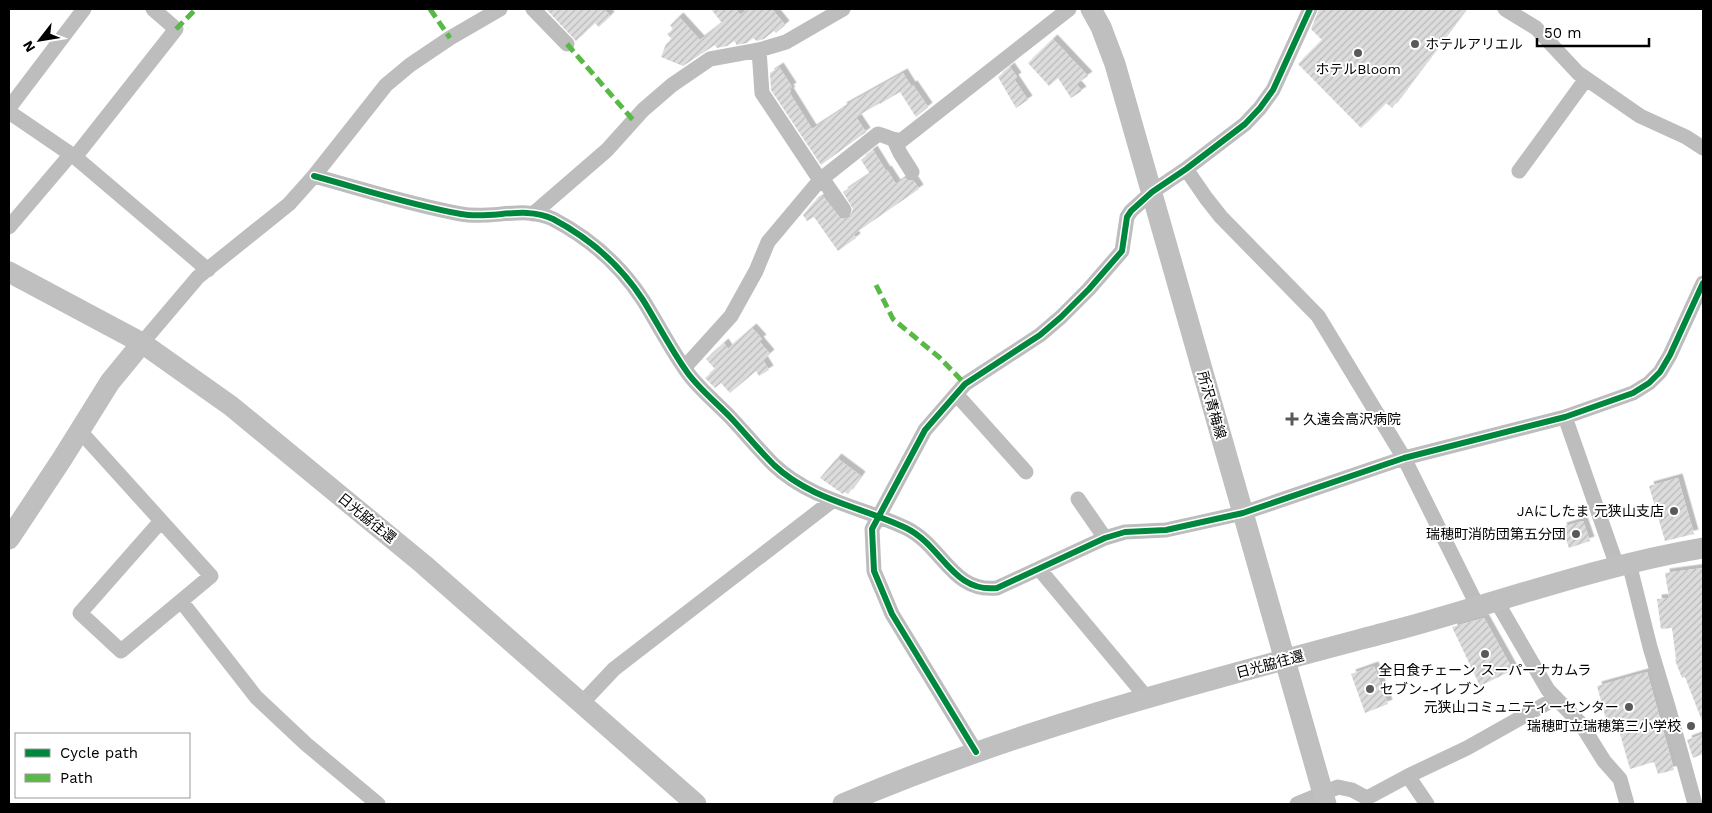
<svg xmlns="http://www.w3.org/2000/svg" width="1712" height="813" font-family="'Work Sans','Noto Sans JP',sans-serif">
  <style>
    .building { fill: url(#building-hatch); filter: url(#shadow) }
    .lines { fill: none; stroke-linecap: round; stroke-linejoin: round }
    .street { stroke: #bdbdbd; stroke-width: 15 }
    .secondary { stroke: #bfbfbf; stroke-width: 21 }
    .quiet { stroke: #58b947; stroke-width: 5; stroke-dasharray: 10 5; stroke-linecap: butt }
    .cycleway-casing { stroke: #fff; stroke-width: 9 }
    .cycleway { stroke: #00873e; stroke-width: 6 }
    .poi-dot { fill: #595959; stroke: #fff; stroke-width: 2 }
    .labels { text-anchor: middle; stroke-width: 4; stroke-linejoin: round; paint-order: stroke }
    .poi-label { font-size: 14px; fill: #000; stroke: #fff; text-anchor: end }
    .street-label { font-size: 14px; fill: #000; stroke: #fff }
  </style>
  <defs>
    <pattern id="building-hatch" width="6" height="6" patternUnits="userSpaceOnUse" patternTransform="scale(1.25)"><rect width="6" height="6" fill="#dcdcdc"/><path d="M-1 1l2-2M0 6l6-6M5 7l2-2" fill="none" stroke="#bbb"/></pattern>
    <filter id="shadow"><feDropShadow dx="4.5" dy="-4.5" stdDeviation="0" flood-color="#0004"/></filter>
  </defs>
  <rect width="100%" height="100%" fill="#fff"/>
  <path class="building" d="M546,9H604L610,16L599,27L595,23L576,41Z
    M711,9H736L740,15L748,9H772L785,25L776,33L774,31L764,39L757,41L753,38L747,43L737,45L734,41L727,46L717,48L715,45L683,66L661,57L666,44L672,39L667,34L673,29L670,25L679,17L700,40L722,23Z
    M1319,9H1466L1392,108L1386,103L1361,128L1298,64L1322,40L1311,29Z
    M1053,39L1088,76L1076,84L1082,91L1071,98L1058,78L1049,86L1028,63Z
    M779,67L792,87L789,89L791,91L789,92L812,129L843,109L842,107L903,73L911,86L913,85L928,107L916,117L900,92L880,104V103L856,117L866,132L821,165L771,90L770,73Z
    M1010,67L1017,77L1014,79L1028,100L1016,108L998,77Z
    M873,150L886,171L887,170L896,184L905,178L908,180L914,181L919,189L854,234L856,238L838,251L814,217L807,221L803,215L814,202L823,196L840,218L845,219L850,217L853,209L843,192L870,174L861,160Z
    M752,328L762,339L759,341L770,354L763,360L769,370L759,376L756,371L730,393L721,383L715,388L705,378L715,369L706,359L724,343L728,349Z
    M837,458L861,476L848,494L844,492L843,494L840,492L820,478Z
    M1678,478L1694,534L1665,541L1649,486Z
    M1583,521L1590,541L1569,548L1562,527Z
    M1703,568V721H1702L1685,677L1682,678L1675,660L1676,659L1672,628L1661,629L1657,599L1669,598L1665,573Z
    M1484,618L1513,670L1480,686L1452,627Z
    M1374,666L1388,704L1365,713L1351,674Z
    M1647,672L1674,770L1658,774L1654,762L1630,769L1618,727L1609,730L1597,686Z
    M1703,734V754L1693,758L1687,740Z"/>
  <g class="lines">
    <path class="street" d="M533,9L567,44
      M1505,9L1536,28L1578,73L1640,116L1686,137L1703,148
      M759,50L762,93L820,180
      M9,108L84,9
      M9,112L75,157L208,270
      M894,140L900,153L912,172
      M75,157L176,29L153,9
      M1186,169L1206,198L1221,217L1318,316L1404,458L1478,607
      M1519,171L1586,79
      M314,176C362,189 411,205 461,214C491,220 524,205 553,219C589,238 621,266 643,300C658,324 671,350 687,372C699,389 717,403 731,418C745,433 759,450 774,465C811,500 862,507 906,528C943,546 952,593 997,588L1105,538L1125,532L1166,530L1243,513L1404,458L1565,417L1633,393L1649,383L1660,372L1670,355L1703,283
      M822,178L844,210
      M533,214L607,150L643,110L672,85L710,59L759,50L786,42L843,9
      M9,227L71,154
      M142,343L198,277L289,204L314,176L386,85L410,65L450,38L500,9
      M684,368L731,316L756,271L768,242L820,180L878,134C887,136 893,141 902,140L1069,9
      M957,395L1026,472
      M1565,417L1617,566
      M79,430L211,576L121,651L80,613L161,521
      M1078,499L1105,538
      M1629,563L1650,647L1669,710L1695,804
      M1040,570L1147,698
      M181,601L256,697L306,744L378,804
      M1497,602L1548,690L1581,724L1604,761L1620,779L1627,804
      M582,703L614,669L832,501
      M976,752L892,614L874,571L872,529L925,430L965,384L1040,335L1061,317L1089,289L1122,251L1127,217L1131,211L1152,192L1186,169L1245,124L1260,108L1273,90L1310,9
      M1408,776L1467,748L1556,698
      M1297,804L1338,787L1352,790L1367,798L1408,776L1427,804"/>
    <path class="secondary" d="M1091,9L1101,27L1115,64L1326,804
      M9,272L142,343L231,406L423,564L696,804
      M9,539L62,459L110,382L142,343
      M843,804C1025,726 1216,678 1407,627C1505,600 1602,565 1703,548"/>
    <path class="quiet" d="M430,9L450,38
      M176,29L196,9
      M567,44L633,120
      M876,285L893,319L940,358L965,384"/>
    <defs>
      <path id="cycleway" d="M314,176C362,189 411,205 461,214C491,220 524,205 553,219C589,238 621,266 643,300C658,324 671,350 687,372C699,389 717,403 731,418C745,433 759,450 774,465C811,500 862,507 906,528C943,546 952,593 997,588L1105,538L1125,532L1166,530L1243,513L1404,458L1565,417L1633,393L1649,383L1660,372L1670,355L1703,283
        M976,752L892,614L874,571L872,529L925,430L965,384L1040,335L1061,317L1089,289L1122,251L1127,217L1131,211L1152,192L1186,169L1245,124L1260,108L1273,90L1310,9"/>
    </defs>
    <use href="#cycleway" class="cycleway-casing"/>
    <use href="#cycleway" class="cycleway"/>
  </g>
  <g class="poi-dot">
    <circle cx="1415" cy="44" r="5"/>
    <circle cx="1358" cy="53" r="5"/>
    <path d="M1289.5 411.5h5v5h5v5h-5v5h-5v-5h-5v-5h5z"/>
    <circle cx="1674" cy="511" r="5"/>
    <circle cx="1576" cy="534" r="5"/>
    <circle cx="1485" cy="654" r="5"/>
    <circle cx="1370" cy="689" r="5"/>
    <circle cx="1629" cy="707" r="5"/>
    <circle cx="1691" cy="726" r="5"/>
  </g>
  <g class="labels">
    <g class="poi-label">
      <text x="1425" y="49" text-anchor="start">ホテルアリエル</text>
      <text x="1358" y="74" text-anchor="middle">ホテルBloom</text>
      <text x="1303" y="424" text-anchor="start">久遠会高沢病院</text>
      <text x="1664" y="516">JAにしたま 元狭山支店</text>
      <text x="1566" y="539">瑞穂町消防団第五分団</text>
      <text x="1485" y="675" text-anchor="middle">全日食チェーン スーパーナカムラ</text>
      <text x="1380" y="694" text-anchor="start">セブン-イレブン</text>
      <text x="1619" y="712">元狭山コミュニティーセンター</text>
      <text x="1681" y="731">瑞穂町立瑞穂第三小学校</text>
    </g>
    <g class="street-label">
      <text transform="translate(1212 405) rotate(74)" y="5">所沢青梅線</text>
      <text transform="translate(367 518) rotate(39)" y="5">日光脇往還</text>
      <text transform="translate(1270 664) rotate(-15)" y="5">日光脇往還</text>
    </g>
  </g>
  <rect width="1712" height="813" fill="none" stroke="#000000" stroke-width="20"/>
  <rect x="15" y="733" width="175" height="65" fill="#ffffff" stroke="#999999"/>
  <rect x="25" y="749" width="25" height="8" fill="#00873e" stroke="#999999"/>
  <text x="60" y="758" font-size="15" fill="#000000">Cycle path</text>
  <rect x="25" y="774" width="25" height="8" fill="#58b947" stroke="#999999"/>
  <text x="60" y="783" font-size="15" fill="#000000">Path</text>
  <g transform="translate(40 40) rotate(239)" stroke="#ffffff" stroke-width="4" paint-order="stroke">
  <path d="M0-4L9 19L0 12L-9 19Z" fill="#000000"/>
  <text y="-8" font-size="14" font-weight="bold" text-anchor="middle" fill="#000000">N</text>
  </g>
  <path d="M1537 38v8h112v-8" fill="none" stroke="#000000" stroke-width="2.5"/>
  <text x="1544" y="38" font-size="15" fill="#000000" stroke="#ffffff" stroke-width="4" paint-order="stroke">50 m</text>
</svg>
